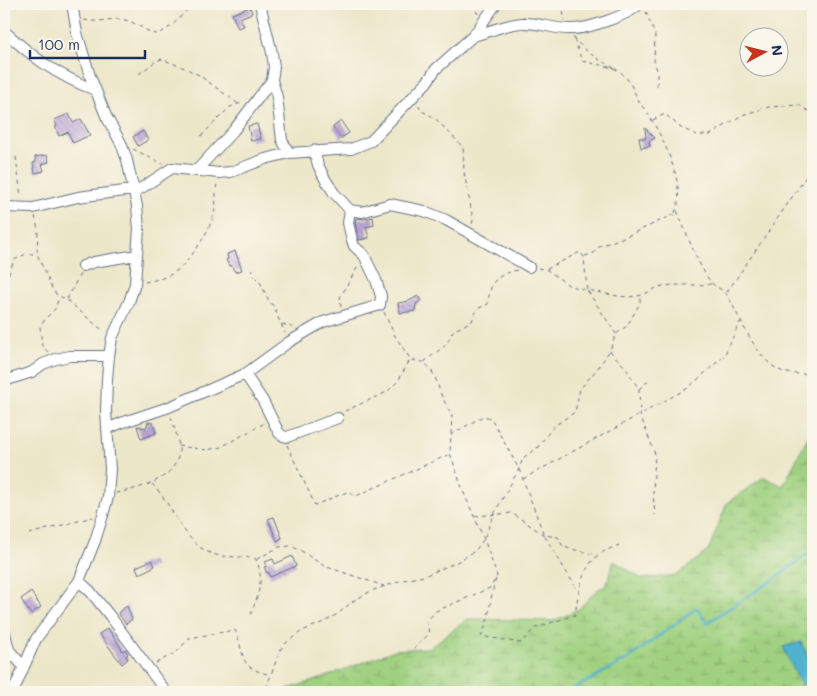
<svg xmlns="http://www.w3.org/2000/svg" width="817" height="696" font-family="Mali,sans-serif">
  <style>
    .wetland { fill: url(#wetland-marsh); stroke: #5e806f }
    .water { fill: #51b2d0; stroke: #367097 }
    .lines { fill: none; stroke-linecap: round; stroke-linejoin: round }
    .stream { stroke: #51b2d0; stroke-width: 2.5 }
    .building { fill: url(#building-back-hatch) }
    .minor-casing { stroke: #646f84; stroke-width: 12 }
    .path { stroke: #646f84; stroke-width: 1; stroke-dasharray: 4 4; stroke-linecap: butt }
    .minor { stroke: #fff; stroke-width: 10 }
  </style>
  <defs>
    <pattern id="wetland-marsh" width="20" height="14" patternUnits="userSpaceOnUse" patternTransform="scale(1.25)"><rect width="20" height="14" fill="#a0d180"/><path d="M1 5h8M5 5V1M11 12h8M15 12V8" fill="none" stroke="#89b471"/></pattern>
    <pattern id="building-back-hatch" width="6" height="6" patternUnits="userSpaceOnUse" patternTransform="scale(1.25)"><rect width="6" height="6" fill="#beaad9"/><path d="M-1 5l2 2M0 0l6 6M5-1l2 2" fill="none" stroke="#9a8bb3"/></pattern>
  </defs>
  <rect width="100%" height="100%" fill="#fbf7ec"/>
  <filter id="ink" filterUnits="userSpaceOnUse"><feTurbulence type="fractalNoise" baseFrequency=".02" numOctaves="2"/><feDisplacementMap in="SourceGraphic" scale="10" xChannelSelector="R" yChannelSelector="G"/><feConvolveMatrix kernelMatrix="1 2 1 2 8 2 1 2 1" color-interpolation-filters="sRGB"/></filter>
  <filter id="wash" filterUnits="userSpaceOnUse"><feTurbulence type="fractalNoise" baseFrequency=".0096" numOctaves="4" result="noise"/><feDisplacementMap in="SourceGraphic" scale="20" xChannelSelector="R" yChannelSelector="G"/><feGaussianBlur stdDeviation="1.12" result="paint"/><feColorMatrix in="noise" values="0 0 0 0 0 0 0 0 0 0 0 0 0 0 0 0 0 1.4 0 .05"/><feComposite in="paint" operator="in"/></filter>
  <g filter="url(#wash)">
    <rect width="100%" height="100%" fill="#ede7ca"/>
    <path class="wetland" d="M813,427V692H278L323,678L395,650L429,648L468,619L554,621L579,609L598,589L605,587L614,561L642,579L677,575L708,551L727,503L764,477L783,486Z"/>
    <path class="water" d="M801,642L813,670V681L802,685L800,683L783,647Z"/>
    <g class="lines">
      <path class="stream" d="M568,692L628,659L697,608L707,623L776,578L813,550"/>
    </g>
    <g id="blocks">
      <path class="building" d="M250,7L252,13L240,18L244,26L238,28L232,14Z
        M69,114L73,123L81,119L90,135L73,143L68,132L59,136L55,127L57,126L54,120Z
        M341,121L349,133L341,138L333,127Z
        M257,124L261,139L251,141L248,126Z
        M645,128L655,138L649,141L650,146L641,148L639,138H646Z
        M143,131L148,140L138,146L133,137Z
        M47,155L49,162L42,164L44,171L35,173L33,163L36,162L35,157Z
        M373,217L374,225L366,227L369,238L359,240L355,223L356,218L364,219Z
        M235,251L242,270L235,272L231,265L229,266L226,260L228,259L227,254Z
        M418,296L421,301L416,304L415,311L400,313L398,303L409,301Z
        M148,422L153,423L156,433L141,439L137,426L146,428Z
        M274,517L282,538L277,541L268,519Z
        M292,556L296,566L270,577L269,572L267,573L264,567L267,566L265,562L273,559L275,564Z
        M152,560L155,566L139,574L136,567Z
        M31,592L41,607L31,614L21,599Z
        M127,606L132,619L126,624L118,613Z
        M108,628L123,651L125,649L128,654L126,656L128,659L122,664L99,634Z"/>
    </g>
  </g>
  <g filter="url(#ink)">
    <use href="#blocks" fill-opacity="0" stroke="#646f84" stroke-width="1"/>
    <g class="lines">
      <defs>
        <path id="minor" d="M4,31C34,58 56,75 95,90
          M473,36C489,32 506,24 522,23C539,22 555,30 572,29C587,29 630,15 639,4
          M272,80L277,97L282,140L289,153
          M314,150L318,165L325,179L334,193L350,210L362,212L390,204L424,211L446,220L529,267
          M196,171L234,130L272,80L274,67L272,53L260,4
          M4,207L33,208L78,197L140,189L172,168L219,173L231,172L265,159L289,153L351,149L371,141L427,82L436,69L473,36L496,4
          M83,266L94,262L137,255
          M245,374L263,401L279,433L283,436L287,437L338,418
          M4,381L32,372L43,364L56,359L70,356H109
          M107,429L121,423L169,407L245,374L289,342L323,322L380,305L381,296L376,280L364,255L354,246L352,240L348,223L350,210
          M79,581L90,591L110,616L166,692
          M4,629L9,650L24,667
          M13,692L36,639L79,581L95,541L103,515L108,497L110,469L106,411L107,379L109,356L112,338L129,302L135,284L137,255L139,229L137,206L127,160L121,143L106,116L90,76L77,33L72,4"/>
      </defs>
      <use href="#minor" class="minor-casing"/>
      <path class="path" d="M472,4L478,14
        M561,4L565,20
        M646,12L655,35L654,61L657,70V86
        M84,20C100,23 106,19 119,19C134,20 143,30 155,34C171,31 182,14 193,4
        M573,37C585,52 599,60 616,69
        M574,39L582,61C592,64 612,66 619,71C631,79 633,92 640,103C643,108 648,113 651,119C664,139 690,195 673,215
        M139,74L156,61L162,59L187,69L199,75L240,105
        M419,105L420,110L435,118L463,147L464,172L473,219L472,225
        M653,120L665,114L681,128L697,135H710L742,115L769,107L799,105L813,114
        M201,136L230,107L244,102
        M133,149L163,164
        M16,157L21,197
        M677,211C688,235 695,260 710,281C714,287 723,289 727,295C740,317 756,359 779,370C790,376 801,373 813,374
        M35,216L38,230L37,254L52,288L56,294L67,300L96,325L104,331
        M585,256L594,253L600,246L627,236L673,215L678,216
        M538,268L547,270L570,286L587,290L616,334
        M251,269L254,276L260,282L269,301L275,308L277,315L285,333
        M547,269L580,252L584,257L587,290C605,293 624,300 642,295C649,293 655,287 663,286C679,284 695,286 711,284
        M4,281L8,276L14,260L26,254H37
        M145,282C155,280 166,278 175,272C190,262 209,232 214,214C217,204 215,193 217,183
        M727,292L810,171L813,151
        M67,299L80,274
        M341,307L340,298L358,266
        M384,312L395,336L411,360L423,362L430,368L435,377L442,397L452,415L450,453L463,491L484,539L497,576L490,588L436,611L427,621L429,634L412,650
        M282,324L295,328
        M610,351L625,367L639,389L649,380
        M48,352L42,346L40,327L46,318L55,309L59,297
        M424,362L446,345L453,331L472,321L477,309L488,304C490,281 495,276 517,270
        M639,389L640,415L655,454L653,493L655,515
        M345,411L387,392L398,381L410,360
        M451,435L483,416L491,418L519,469L544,535L578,591
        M287,445L315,505L347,492L356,496L450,454
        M178,446L207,450L221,447L265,423
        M523,479L688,388L724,356L740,322
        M152,484C173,504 182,541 210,553C224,559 242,555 256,559C265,579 258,595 251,614
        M116,493C138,489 176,480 179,452C180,444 174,426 171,417
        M475,516L512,513L544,535L558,537L563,547L597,555
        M29,534L93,517
        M257,559L279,547L290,546L300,550L324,566L384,586
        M496,579C489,598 491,619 481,636L521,643L535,628L575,615C578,595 581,570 597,556C603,551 612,548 619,545
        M156,663L177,652L189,638L235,630C238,635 238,639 240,645C245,668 249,669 271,675
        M259,692L267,686L280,650L286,643L302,631L326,621L339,613L353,601L371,591L403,580L424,576L455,563L475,551L484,539L494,514L519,469L523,458L537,448L554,426L575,412L580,389L598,368L610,350L616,334L627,326L640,303V296"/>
      <use href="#minor" class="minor"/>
    </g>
  </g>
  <rect width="817" height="696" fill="none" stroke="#fbf7ec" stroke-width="20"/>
  <g transform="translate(764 52) rotate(83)"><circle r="24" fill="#fbf7ec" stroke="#a1a7b3"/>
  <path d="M0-4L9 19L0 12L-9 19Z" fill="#c8321e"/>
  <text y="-8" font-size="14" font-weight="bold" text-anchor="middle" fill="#1b2f5e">N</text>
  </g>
  <path d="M30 50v8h115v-8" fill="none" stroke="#1b2f5e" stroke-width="2.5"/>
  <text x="38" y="50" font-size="15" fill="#1b2f5e" stroke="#fbf7ec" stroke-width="4" paint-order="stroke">100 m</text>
</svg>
